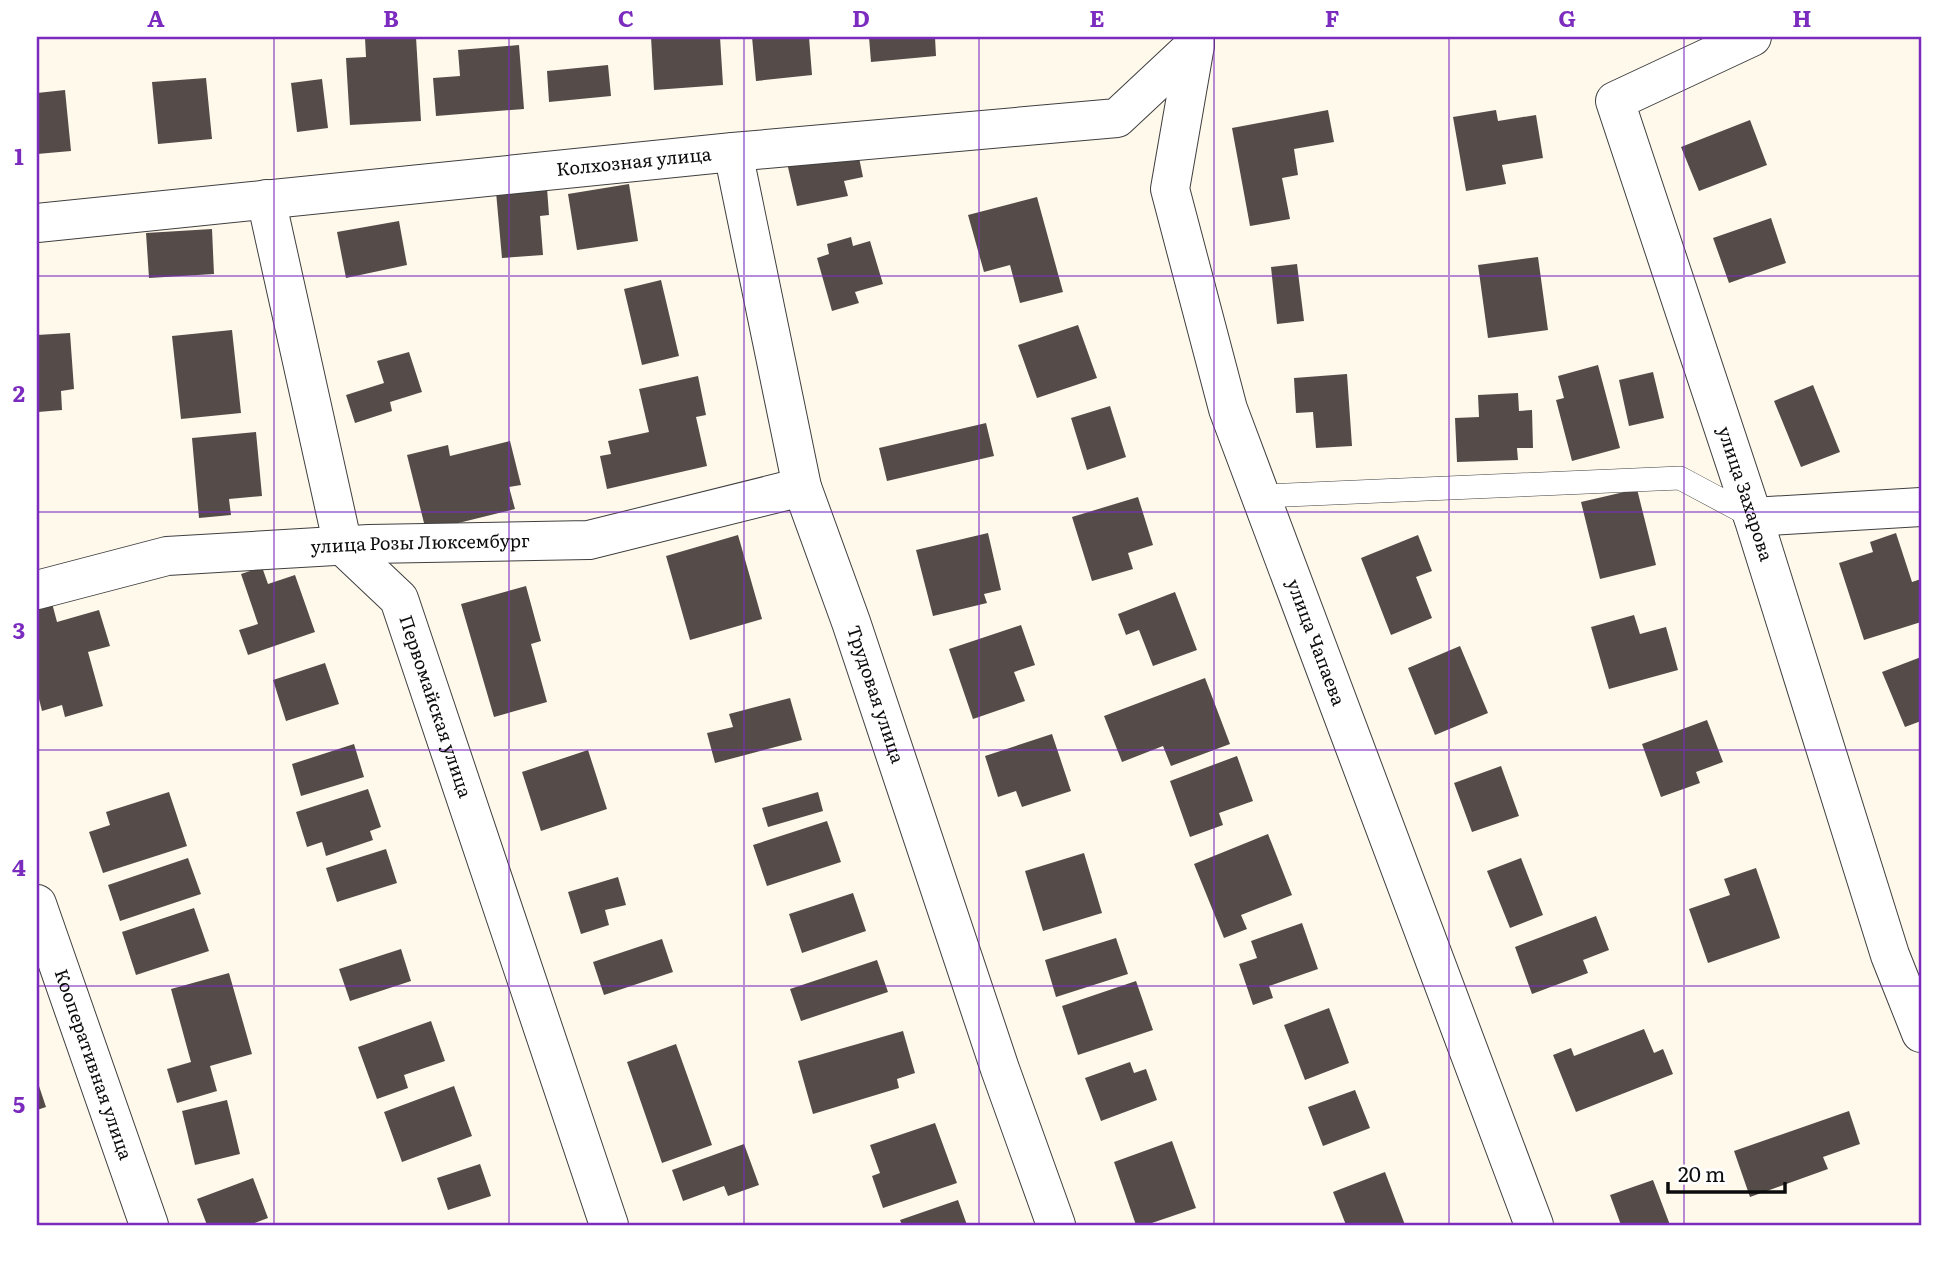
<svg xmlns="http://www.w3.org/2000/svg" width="1958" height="1262" font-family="Literata,serif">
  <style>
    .building { fill: #554c49 }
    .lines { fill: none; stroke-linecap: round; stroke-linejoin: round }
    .service-casing { stroke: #3f3f3f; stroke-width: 24 }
    .minor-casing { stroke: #3f3f3f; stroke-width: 40 }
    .service { stroke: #fff; stroke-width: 23 }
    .minor { stroke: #fff; stroke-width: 38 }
    .grid { fill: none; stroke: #7b2cbf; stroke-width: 2; stroke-opacity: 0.55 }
    .labels { text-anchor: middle; stroke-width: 7; stroke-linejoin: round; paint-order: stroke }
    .street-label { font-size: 18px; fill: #0c0c0c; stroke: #fff }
    .neatline { fill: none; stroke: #7b2cbf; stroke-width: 2.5 }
    .grid-label { font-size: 23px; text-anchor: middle; font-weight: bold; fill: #7b2cbf }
  </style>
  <rect width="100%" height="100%" fill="#fff9ec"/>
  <path class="building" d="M386,37H416L421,121L350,125L346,58L366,57L365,38Z
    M651,37H720L723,85L654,90Z
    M752,37H809L812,75L756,81Z
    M869,37H935L936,56L871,62Z
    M519,45L524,109L436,116L433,78L460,76L458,50Z
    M608,65L611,96L549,102L547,71Z
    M206,78L212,139L158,144L152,82Z
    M322,79L328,128L297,132L291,83Z
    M65,90L71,151L37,154V93Z
    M1328,110L1334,142L1294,149L1298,175L1282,178L1290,219L1250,226L1232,128Z
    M1496,110L1498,121L1536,115L1543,158L1502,165L1506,184L1466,191L1453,117Z
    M1750,120L1767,165L1699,191L1681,147Z
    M857,148L863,177L844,181L848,196L797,206L787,163Z
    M629,184L638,241L577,250L568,194Z
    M547,188L549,215L540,216L543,255L502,258L496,192Z
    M1037,197L1063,292L1020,303L1010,265L984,272L968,215Z
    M1771,218L1786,263L1729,283L1713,238Z
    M399,221L407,265L346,278L337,232Z
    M212,229L214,274L149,278L146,233Z
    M851,237L853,246L870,241L883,284L855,292L859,303L832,311L817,258L829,254L827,244Z
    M1538,257L1548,330L1488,338L1478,265Z
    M1297,264L1304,321L1277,324L1271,267Z
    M661,280L679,356L642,365L624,289Z
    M1078,325L1097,378L1037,398L1018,345Z
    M232,330L241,413L181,419L172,336Z
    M70,333L74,389L61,391L62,410L38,412L37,335Z
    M409,352L422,392L390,402L392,411L355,423L346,395L384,383L377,361Z
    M1598,365L1620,448L1572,461L1556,400L1564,398L1558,376Z
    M1653,372L1664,418L1629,426L1619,380Z
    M1347,374L1352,446L1316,448L1313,412L1296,413L1294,378Z
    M698,376L706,415L696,417L707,466L607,489L600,456L611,454L608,441L649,432L639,389Z
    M1813,385L1840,452L1801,467L1774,401Z
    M1518,393L1519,411L1532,410L1533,448H1517L1518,460L1457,462L1455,418L1479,417L1478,395Z
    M1110,406L1126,457L1087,470L1071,418Z
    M986,423L994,456L887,481L879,448Z
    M256,432L262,496L229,499L231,515L199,518L192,438Z
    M510,441L521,485L509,487L515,509L426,531L407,455L448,445L450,456Z
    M1637,489L1656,565L1600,579L1581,502Z
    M1138,497L1153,545L1128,553L1133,569L1092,581L1072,517Z
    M988,533L1001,590L984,594L987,603L933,616L916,550Z
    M1896,533L1912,582L1921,579V622L1864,640L1839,563L1873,552L1870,542Z
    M738,535L762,619L690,640L666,556Z
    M1418,535L1432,571L1416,577L1432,618L1391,635L1361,558Z
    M262,567L268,584L295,575L315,632L248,655L239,630L258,624L241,574Z
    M526,586L541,641L531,644L547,702L494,717L461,604Z
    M1175,592L1197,650L1153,666L1139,630L1126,635L1118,614Z
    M52,603L57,622L99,610L110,646L88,652L103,706L65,717L62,705L42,711L37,691V608Z
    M1634,615L1640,634L1666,627L1678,670L1609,689L1591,627Z
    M1021,625L1035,665L1014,672L1025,701L973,719L949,649Z
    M1460,646L1488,713L1435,735L1408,668Z
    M1921,657V721L1905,727L1882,672Z
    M325,663L339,704L286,721L273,680Z
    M1205,678L1230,744L1171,766L1163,746L1122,762L1104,716Z
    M790,698L802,740L715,763L707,733L733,727L729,714Z
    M1707,720L1723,762L1696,772L1700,783L1661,797L1642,744Z
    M1052,734L1071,791L1022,807L1016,791L998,797L985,756Z
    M354,744L364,777L301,796L292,764Z
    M588,750L607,809L541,831L522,772Z
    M1237,756L1253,801L1219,813L1223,825L1190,837L1170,781Z
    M1501,766L1519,816L1472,832L1454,783Z
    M368,789L381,827L370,831L373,840L326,856L322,842L307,847L296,812Z
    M169,792L187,846L103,873L89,832L110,825L106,812Z
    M818,792L823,811L768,827L762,808Z
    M827,821L841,862L767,886L753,845Z
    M1268,834L1292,895L1241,915L1247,929L1224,938L1194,864Z
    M386,849L397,883L337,902L326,868Z
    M1084,853L1102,913L1043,931L1025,871Z
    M188,858L201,894L120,921L108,885Z
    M1521,858L1543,915L1510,928L1487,871Z
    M1756,868L1780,938L1708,963L1689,909L1730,895L1724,879Z
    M618,877L626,905L605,910L609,925L581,934L568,892Z
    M853,893L866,931L802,953L789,914Z
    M194,908L209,951L136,975L122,932Z
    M1596,916L1609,950L1583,960L1588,973L1532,994L1515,947Z
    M1302,923L1318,969L1269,986L1273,998L1253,1005L1239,964L1257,958L1251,941Z
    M1116,938L1128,974L1056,997L1045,960Z
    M662,939L673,972L604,995L593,962Z
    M401,949L411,981L350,1001L339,969Z
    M877,960L888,992L801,1021L790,989Z
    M229,973L252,1054L210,1066L217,1091L177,1103L167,1069L191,1062L171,989Z
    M1136,981L1153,1030L1078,1055L1062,1006Z
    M1329,1008L1349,1063L1305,1080L1284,1025Z
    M431,1021L445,1061L404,1075L408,1088L377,1099L358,1047Z
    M1644,1029L1654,1053L1663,1049L1673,1074L1576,1112L1553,1055L1571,1048L1574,1056Z
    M903,1031L915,1073L897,1079L899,1088L813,1114L798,1061Z
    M676,1044L712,1145L662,1163L627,1062Z
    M1130,1062L1134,1073L1146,1069L1157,1100L1101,1121L1085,1078Z
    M37,1080L46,1107L37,1110Z
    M454,1086L472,1136L402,1162L384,1112Z
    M1355,1090L1370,1128L1323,1146L1308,1107Z
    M227,1100L240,1154L195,1165L182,1111Z
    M1849,1111L1860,1144L1823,1157L1828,1169L1750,1197L1734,1151Z
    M935,1123L957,1183L883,1208L872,1176L880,1173L870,1145Z
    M1172,1141L1196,1208L1146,1225H1136L1114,1162Z
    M744,1144L759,1185L728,1196L724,1186L683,1201L672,1170Z
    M480,1164L491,1196L448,1210L437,1178Z
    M1385,1172L1405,1225H1346L1333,1192Z
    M253,1178L268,1218L249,1225H207L197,1199Z
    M1653,1180L1670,1225H1621L1610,1195Z
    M958,1200L967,1225H902L900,1220Z"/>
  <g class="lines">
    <defs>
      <path id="service" d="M1262,496L1680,478L1753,517"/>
      <g id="minor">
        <path id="s1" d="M1752,37L1615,101L1753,517L1890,955L1921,1033"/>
        <path id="s2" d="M1195,45L1170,189L1228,409L1534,1225"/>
        <path id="s3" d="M733,152L802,487L851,622L1000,1069L1056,1225"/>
        <path id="s4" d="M266,199L343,546L399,599L609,1225"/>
        <path id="s5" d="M37,223L733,152L1117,118L1195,45V39"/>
        <path d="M1753,517L1921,507"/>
        <path id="s6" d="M37,590L167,556L369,544L589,540L802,487"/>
        <path id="s7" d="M37,904L149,1225"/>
      </g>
    </defs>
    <use href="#service" class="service-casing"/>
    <use href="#minor" class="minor-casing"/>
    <use href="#service" class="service"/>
    <use href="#minor" class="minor"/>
  </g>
  <path class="grid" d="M274,37V1225M509,37V1225M744,37V1225M979,37V1225M1214,37V1225M1449,37V1225M1684,37V1225M37,276H1921M37,512H1921M37,750H1921M37,986H1921"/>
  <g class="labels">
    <g class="street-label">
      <text dy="6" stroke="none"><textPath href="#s5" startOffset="600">Колхозная улица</textPath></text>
      <text dy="6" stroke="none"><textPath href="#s1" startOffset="565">улица Захарова</textPath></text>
      <text dy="6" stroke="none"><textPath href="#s6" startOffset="388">улица Розы Люксембург</textPath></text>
      <text dy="6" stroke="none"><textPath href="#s2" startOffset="623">улица Чапаева</textPath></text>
      <text dy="6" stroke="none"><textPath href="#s3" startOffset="562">Трудовая улица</textPath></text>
      <text dy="6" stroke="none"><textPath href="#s4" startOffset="546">Первомайская улица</textPath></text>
      <text dy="6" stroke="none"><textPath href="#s7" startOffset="170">Кооперативная улица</textPath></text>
    </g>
  </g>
  <rect width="1958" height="1262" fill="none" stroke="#ffffff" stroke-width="77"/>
  <path d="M1668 1182v10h117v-10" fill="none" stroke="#0c0c0c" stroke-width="3.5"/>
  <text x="1678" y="1182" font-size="21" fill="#0c0c0c" stroke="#ffffff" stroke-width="5" paint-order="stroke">20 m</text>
  <rect x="38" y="38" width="1882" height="1186" class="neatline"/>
  <g class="grid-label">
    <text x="156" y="27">A</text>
    <text x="391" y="27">B</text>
    <text x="626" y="27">C</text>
    <text x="861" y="27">D</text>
    <text x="1097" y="27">E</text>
    <text x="1332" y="27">F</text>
    <text x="1567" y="27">G</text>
    <text x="1802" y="27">H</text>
    <text x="19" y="165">1</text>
    <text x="19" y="402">2</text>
    <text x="19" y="639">3</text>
    <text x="19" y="876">4</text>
    <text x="19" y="1113">5</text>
  </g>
</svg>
